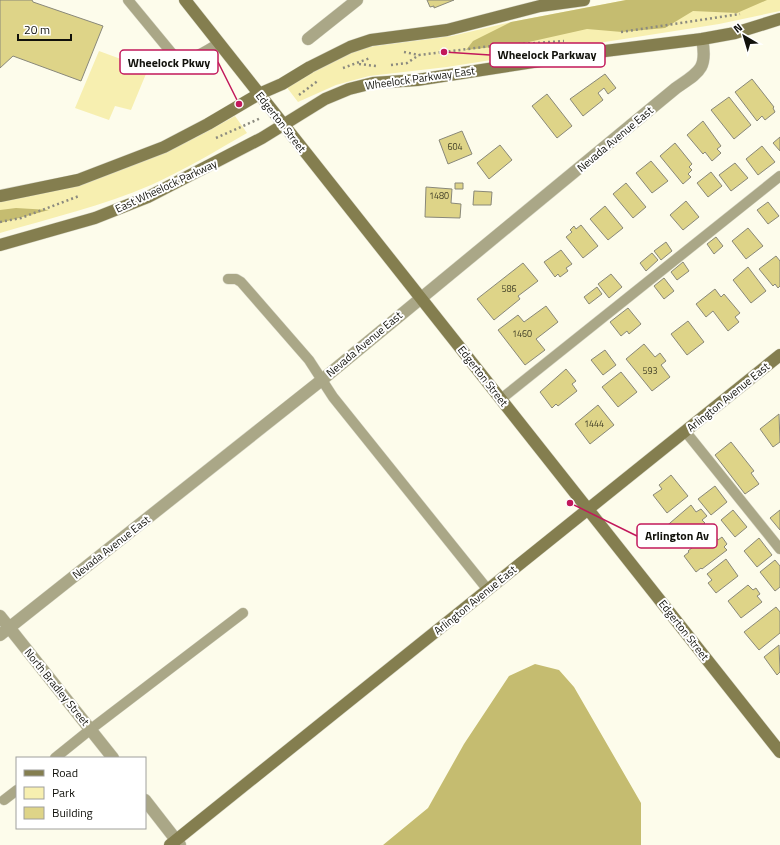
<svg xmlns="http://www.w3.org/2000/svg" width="780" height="845" font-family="'Titillium Web',sans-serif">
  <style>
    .green { fill: #f7efb0 }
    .forest { fill: #c5bc70 }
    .building { fill: #ded488; stroke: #898879 }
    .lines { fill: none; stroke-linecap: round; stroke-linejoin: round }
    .lane-casing { stroke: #d7d6c7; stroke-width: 11 }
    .street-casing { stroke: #d7d6c7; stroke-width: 13 }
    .secondary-casing { stroke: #d7d6c7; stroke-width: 13 }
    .path { stroke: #8b8a7f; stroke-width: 2.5; stroke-dasharray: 2 3; stroke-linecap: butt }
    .lane { stroke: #aaa787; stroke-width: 10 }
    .street { stroke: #aaa787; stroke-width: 12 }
    .secondary { stroke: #847e4f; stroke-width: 12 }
    .labels { text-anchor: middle; stroke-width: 4; stroke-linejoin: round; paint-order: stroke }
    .number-label { font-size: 9px; fill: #44422a }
    .street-label { font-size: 11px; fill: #11110b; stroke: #fff }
    .leader { fill: none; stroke: #c2185b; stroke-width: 1.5 }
    .callout-dot { fill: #c2185b; stroke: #fff; stroke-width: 1.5 }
    .callout { fill: #fff; stroke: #c2185b; stroke-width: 1.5 }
    .callout-label { font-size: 12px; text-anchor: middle; font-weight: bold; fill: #11110b }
  </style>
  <rect width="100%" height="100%" fill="#fdfceb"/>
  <path class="green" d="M626,0H780V11L719,24L447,67L369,76L336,85L298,102L285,85L334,57L368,47L452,36L511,22Z
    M99,51L148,69L131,110L115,106L109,120L75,108Z
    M235,116L247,133C216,151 184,170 151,185C103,206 50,218 0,233V200L146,160L197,137Z"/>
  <path class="forest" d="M626,0H767L737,13L693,11L665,28L622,32L587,29L520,44L466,50L473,41L511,22Z
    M16,208L49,210L0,223V210Z
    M535,664L559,670L574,687L641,803V845H383L428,808L464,744L509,676Z"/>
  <path class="building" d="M0,0H32L33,2L103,26L81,81L13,56L0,68Z
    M427,0H454L434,8V6L430,7Z
    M605,74L616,88L608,94L604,88L598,93L603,100L583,116L570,99Z
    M752,79L774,107L773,108L775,112L765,120L762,116L757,121L735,92Z
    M547,94L572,126L557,138L532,106Z
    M729,97L751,125L734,139L711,110Z
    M703,121L721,146L717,149L721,153L712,161L705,152L703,154L687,135Z
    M462,131L472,154L448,164L439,140Z
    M780,137V151L773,143Z
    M675,143L692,164L689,167L692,170L688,174L691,177L683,184L660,156Z
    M500,145L512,160L489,179L477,163Z
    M762,146L775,162L758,175L746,159Z
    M651,161L668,181L652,193L636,173Z
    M735,163L748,178L731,191L719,175Z
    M711,172L722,186L708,197L697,183Z
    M455,183H463V189H455Z
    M626,183L646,207L633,218L613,194Z
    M426,187L452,189L451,203L461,204L460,218L425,217Z
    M474,191L492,192L491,205H473Z
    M686,201L699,217L683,230L670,215Z
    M768,202L779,216L768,224L757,210Z
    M605,206L623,228L608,240L590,219Z
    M581,225L598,246L583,258L566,237L572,232L570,230L574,226L576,229Z
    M748,228L763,246L746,259L732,241Z
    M716,237L723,246L714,254L707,244Z
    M666,242L672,251L661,260L654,251Z
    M561,250L572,264L566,268L568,271L560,277L558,274L555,277L544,262Z
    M652,253L658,260L646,271L640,263Z
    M776,256L780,261V286L778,288L775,284L773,286L759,269Z
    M683,262L689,271L677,280L671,272Z
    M523,263L538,281L518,296L520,299L494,320L477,299Z
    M748,267L766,291L751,303L733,280Z
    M611,274L622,287L609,298L598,284Z
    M664,278L674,291L664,299L654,286Z
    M597,287L602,294L589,304L584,297Z
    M715,289L721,297L724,294L740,313L735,317L739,322L728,331L713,311L706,317L696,304Z
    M546,306L558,322L536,339L545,350L525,365L498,330L518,315L524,322Z
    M628,308L641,324L629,334L627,331L621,336L610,322Z
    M688,321L704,342L687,355L671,334Z
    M644,344L655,357L660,353L666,361L661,365L670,377L652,391L626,359Z
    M605,350L616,365L603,375L591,360Z
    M566,369L576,381L572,384L577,391L558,406L556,404L552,408L540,392Z
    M621,372L637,392L618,407L602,387Z
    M598,405L614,425L590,444L575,424Z
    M779,414L780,442L773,447L760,429Z
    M731,442L754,471L751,473L759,484L745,494L715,455Z
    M671,475L688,496L667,513L653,495L662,489L659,485Z
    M715,486L727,502L711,515L698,499Z
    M691,505L696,512L701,509L707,516L702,520L705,523L681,542L680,540L675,544L663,529Z
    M733,510L747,527L735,537L721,520Z
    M780,510V530L770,518Z
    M712,532L718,540L722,537L727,544L724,547L727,550L702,569L701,568L696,572L684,556L689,552L688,551Z
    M759,538L772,555L757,567L744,551Z
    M726,559L738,576L716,593L708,583L712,580L707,574Z
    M775,560L780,566V587L775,591L760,572Z
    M748,585L753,590L756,588L760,594L757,596L762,602L741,618L728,601Z
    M776,607L780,612V633L759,650L744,632Z
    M779,645L780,672L777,675L764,657Z"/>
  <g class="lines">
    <defs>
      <path id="lane" d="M128,0L175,57C193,61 204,52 219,43
        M228,279H236L241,282L309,360L333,397L488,590
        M501,399L780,176
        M685,431L780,549
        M55,758L91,729L243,613
        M4,800L17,790"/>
      <path id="street" d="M308,39L357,0
        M0,616L113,758
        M0,635L323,379L676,88C699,72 708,69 702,39
        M145,800L180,845"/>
      <path id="secondary" d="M185,0L780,752
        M0,196L78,180L164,147L208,124L259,94L282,84L310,67L350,47L371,40L447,30L540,6L584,0
        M0,245L95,218L148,197L262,138L325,99L349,89L373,83L417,80L605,51L702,39L735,33L780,19
        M170,845L780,355"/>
    </defs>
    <use href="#lane" class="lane-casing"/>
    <use href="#street" class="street-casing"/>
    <use href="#secondary" class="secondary-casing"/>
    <path class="path" d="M621,32L740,14
      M404,52L419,55L492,46L564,41
      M359,64L376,66
      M391,65L407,63L419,55
      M343,68L370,58
      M299,95L319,80
      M216,138L261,118
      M0,222L21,218L79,196"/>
    <use href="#lane" class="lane"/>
    <use href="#street" class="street"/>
    <use href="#secondary" class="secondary"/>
  </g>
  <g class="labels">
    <g class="number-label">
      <text x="455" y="150">604</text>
      <text x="439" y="199">1480</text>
      <text x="509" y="292">586</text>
      <text x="522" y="337">1460</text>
      <text x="650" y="374">593</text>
      <text x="594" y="427">1444</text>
    </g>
    <g class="street-label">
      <text transform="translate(420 78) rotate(-8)" y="4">Wheelock Parkway East</text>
      <text transform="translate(281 122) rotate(52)" y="4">Edgerton Street</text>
      <text transform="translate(615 139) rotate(-40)" y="4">Nevada Avenue East</text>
      <text transform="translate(166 186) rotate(-25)" y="4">East Wheelock Parkway</text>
      <text transform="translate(364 344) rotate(-40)" y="4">Nevada Avenue East</text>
      <text transform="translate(483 376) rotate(52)" y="4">Edgerton Street</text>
      <text transform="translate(728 397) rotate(-39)" y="4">Arlington Avenue East</text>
      <text transform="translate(111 547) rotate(-38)" y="4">Nevada Avenue East</text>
      <text transform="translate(475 600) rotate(-39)" y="4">Arlington Avenue East</text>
      <text transform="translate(684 630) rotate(52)" y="4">Edgerton Street</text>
      <text transform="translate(57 687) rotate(51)" y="4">North Bradley Street</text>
    </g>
  </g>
  <path class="leader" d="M444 52L490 55M239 104L218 62M570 503L637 536"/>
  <g class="callout-dot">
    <circle cx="444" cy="52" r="4"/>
    <circle cx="239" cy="104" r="4"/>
    <circle cx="570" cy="503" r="4"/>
  </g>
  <g class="callout">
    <rect x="490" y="43" width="115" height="24" rx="4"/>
    <rect x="120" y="50" width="98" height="24" rx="4"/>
    <rect x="637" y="524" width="80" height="24" rx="4"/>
  </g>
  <g class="callout-label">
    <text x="547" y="59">Wheelock Parkway</text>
    <text x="169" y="67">Wheelock Pkwy</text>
    <text x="677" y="540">Arlington Av</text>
  </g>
  <rect x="16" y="757" width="130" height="72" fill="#ffffff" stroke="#a0a09d"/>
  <rect x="24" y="770" width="20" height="6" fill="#847e4f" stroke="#a0a09d"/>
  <text x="52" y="777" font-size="12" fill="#11110b">Road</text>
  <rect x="24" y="787" width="20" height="12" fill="#f7efb0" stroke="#a0a09d"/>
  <text x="52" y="797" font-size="12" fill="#11110b">Park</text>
  <rect x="24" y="807" width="20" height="12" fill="#ded488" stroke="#a0a09d"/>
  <text x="52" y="817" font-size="12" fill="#11110b">Building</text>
  <g transform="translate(744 36) rotate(322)" stroke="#ffffff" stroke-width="3" paint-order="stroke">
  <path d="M0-3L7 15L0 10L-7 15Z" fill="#11110b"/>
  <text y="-6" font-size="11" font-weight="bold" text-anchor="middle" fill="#11110b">N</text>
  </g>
  <path d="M18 34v6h53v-6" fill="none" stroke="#11110b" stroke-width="2"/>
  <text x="24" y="34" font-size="12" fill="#11110b" stroke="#ffffff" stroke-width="3" paint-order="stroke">20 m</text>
</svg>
